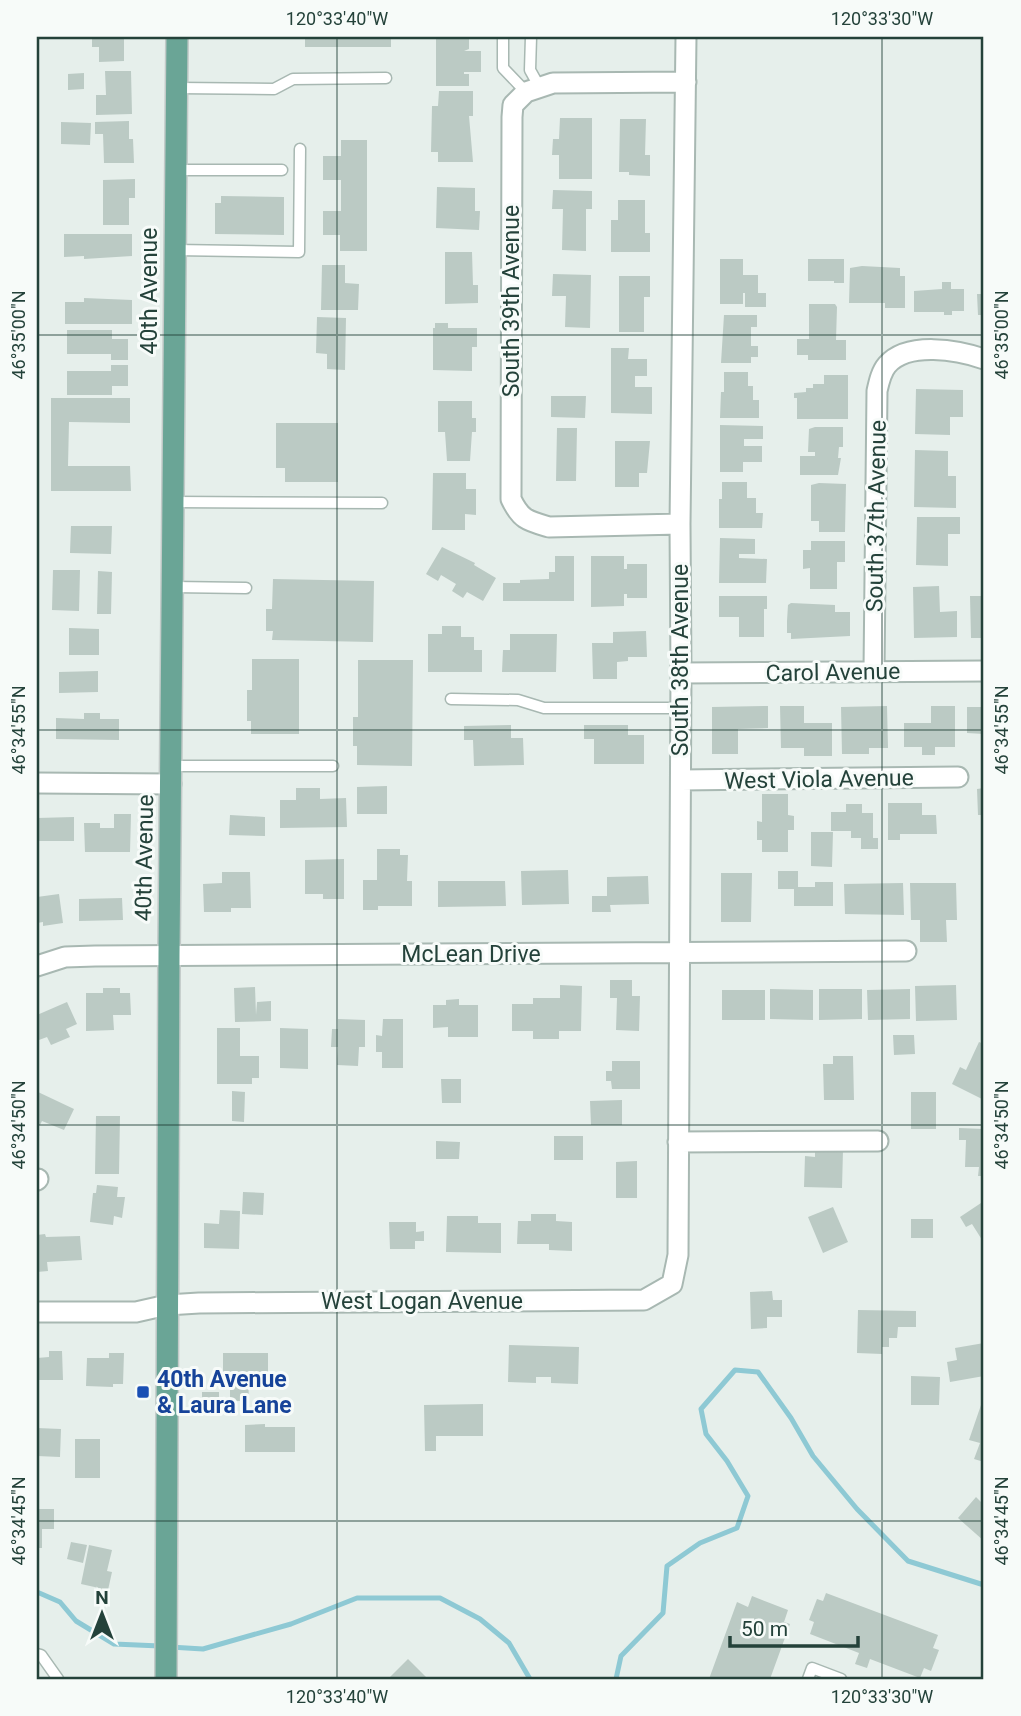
<svg xmlns="http://www.w3.org/2000/svg" width="1021" height="1716" font-family="Roboto,sans-serif">
  <style>
    .lines { fill: none; stroke-linecap: round; stroke-linejoin: round }
    .stream { stroke: #8ec9d4; stroke-width: 5 }
    .building { fill: #bbcac4 }
    .lane-casing { stroke: #a8b8b2; stroke-width: 13 }
    .street-casing { stroke: #a8b8b2; stroke-width: 23 }
    .primary-casing { stroke: #c2cac8; stroke-width: 24 }
    .lane { stroke: #fff; stroke-width: 10 }
    .street { stroke: #fff; stroke-width: 19 }
    .primary { stroke: #6aa596; stroke-width: 21 }
    .ticks { fill: none; stroke: #24423a; stroke-width: 2; stroke-opacity: 0.45 }
    .transit-dot { fill: #1a4fb4; stroke: #f7fbf9; stroke-width: 2.5 }
    .labels { text-anchor: middle; stroke-width: 6; stroke-linejoin: round; paint-order: stroke }
    .street-label { font-size: 23px; fill: #24423a; stroke: #f7fbf9 }
    .transit-label { font-size: 23px; font-weight: bold; fill: #164399; stroke: #f7fbf9; text-anchor: start }
    .neatline { fill: none; stroke: #24423a; stroke-width: 2.5 }
    .ticks-label { font-size: 18px; text-anchor: middle; fill: #24423a }
  </style>
  <rect width="100%" height="100%" fill="#e6efeb"/>
  <g class="lines">
    <path class="stream" d="M37,1592L60,1602L76,1621L114,1644L160,1646
      M170,1647L203,1649L291,1624L357,1598H440L480,1619L509,1643L530,1679
      M616,1679L621,1656L663,1613L667,1566L700,1543L737,1528L748,1496L727,1461L706,1434L701,1409L735,1370L758,1372L791,1418L813,1456L857,1509L908,1561L984,1585"/>
  </g>
  <path class="building" d="M92,37H124V61L99,62V47H92Z
    M305,37H391V47H305Z
    M436,37H469V49L464,51H481V72H464V74H469V86H436Z
    M105,71H131L132,114L96,115V95H106Z
    M84,73V89L68,90V74Z
    M439,91H473V116H469L473,162H438V152H431L432,106H438Z
    M560,118H592V179H559V155H552L553,139H559Z
    M620,119H646L645,155H650V176L629,175V172H619Z
    M129,121V139H133L134,163H104L103,134H95V122Z
    M61,122L91,123L90,145L61,144Z
    M341,140H367V251H340V235H323V211H341V180H323V156H341Z
    M135,179V198H129V225H103V180Z
    M437,187L475,188V211H480L479,230L436,228Z
    M553,190L592,191V209H586V251L562,250L563,209H552Z
    M221,196L284,197V235L215,234V203H221Z
    M618,200H645V233H650V252H611V220H618Z
    M64,234H132V256L84,259V256L64,257Z
    M445,252H472L473,285H478V303L445,304Z
    M720,259H743V275H758V293H766V307H745V293H743V304H720Z
    M808,259H844V283H834V281H808Z
    M322,265H345V283L359,284L358,310H321Z
    M862,266L900,268V276H905V308H885V303H849L850,268Z
    M553,274L591,275L590,328L565,327L566,296H552Z
    M619,276H650V297H644V332H619Z
    M942,282H951V289H964V311H952V315H944V312H914V291L942,289Z
    M977,294H984V315H978Z
    M84,298L132,300V324H65V302H84Z
    M809,304H835L837,307L836,340H846V360H808V355H797V339H809Z
    M724,315H757V327H751V346H758V357H751V363H721Z
    M317,317L346,318L345,370L327,369V354L316,353Z
    M435,323H448V328H477V347H472V371L433,370V328H435Z
    M67,330H112V339H128V360H111V354H67Z
    M611,348H629L628,359H647V376H635V387H652V414L611,413Z
    M111,365H128V386H112V395H67V371H111Z
    M724,372H748V386H753V400H759V418H720L721,392H724Z
    M824,375H848V419H797V398H794V393L806,392V388H813V384H824Z
    M916,389L963,390V417H950V435L915,434Z
    M551,396H586L585,418L551,417Z
    M51,398H130V423L69,422L68,466H130L131,491H51Z
    M438,401H472V418H476V432H472L470,461H447L445,432H438Z
    M276,423H338V482H285V468H276Z
    M720,425L763,426V439H744V446H762V462H743V472H720Z
    M815,427H843V447H839L838,458H841L838,475H800V456H815V452H808L809,429Z
    M557,428H577L576,481H556Z
    M615,441H650L647,473H639V487H615Z
    M915,450L948,451V476H956V508L914,507Z
    M433,473H466V489H476V515L465,514V530H432Z
    M722,482H747V498H756V513H763L762,528H719V499H722Z
    M819,483L846,484L845,532H819V521H811V485Z
    M917,517H960V534H948V566L916,565Z
    M71,526H112L111,554L70,553Z
    M720,538L755,539V554H739V558L767,559L766,583H719Z
    M811,541H845V562H837V589H810V568L803,569V550H811Z
    M442,547L475,563L474,565L496,578L483,601L467,592L463,598L452,591L456,584L441,575L438,581L426,574Z
    M555,556H574V601H503V583H520V580L549,579V572H555Z
    M591,556H624V569H627V564H647V598H627V594H624V606L591,607Z
    M53,570H80L79,611L52,610Z
    M98,571L112,572L111,614H97Z
    M273,579L374,581L373,642L272,640L273,631H266V609H272Z
    M939,586L940,612L957,611V637L914,638L913,587Z
    M719,596H767V609H764V637H739V617H719Z
    M970,596H984V638H971Z
    M791,603L835,605V612H850V636L791,639V633H787V621L788,605Z
    M442,626H461V637H474V650H482V672H428V634H442Z
    M69,628L99,629V655H69Z
    M646,631L647,657H628V661L617,662V679H593L592,643H613V632Z
    M510,634H557L556,672H502L503,650H510Z
    M252,659H299V734H251V721H247V690H252Z
    M358,660H413L412,766L357,765V746H353V717H358Z
    M98,671V692L59,693V672Z
    M768,706V728L738,729V754H712V707Z
    M780,706H804V723H832V756H804V748H781Z
    M887,706L888,748H869V754H842L841,707Z
    M931,706H955V747H935V755H922V747H904V723H931Z
    M967,707H984V734L967,733Z
    M84,713H100V719H119V740L56,739V718L84,719Z
    M511,725V738H523L524,765L474,766L473,740H464V726Z
    M584,725H628V735H644V764H594V739H584Z
    M387,786V814H357V787Z
    M296,788H320V799L346,798L347,827L280,828V800H296Z
    M984,788V815H978L977,789Z
    M762,794H788V815L794,816V830H788V852H762V840H757V821L762,822Z
    M888,803H922V815H936L937,834H900V840H888Z
    M846,804H862V813H873V838H878V849H861V838H851V831H831V812H846Z
    M114,814H131L130,852H85L84,823H100V828H114Z
    M230,815L265,817V836L229,835Z
    M74,817V841H37V818Z
    M811,832H833L832,867L811,866Z
    M377,849H400V855H408L407,881H412V906H378V910H363V880H377Z
    M344,859V899H323V894H305V860Z
    M568,870L569,904L522,905L521,871Z
    M778,871H798V887H815V882H833V906H794V889H778Z
    M222,872H250L251,908H231V912H204L203,884L222,883Z
    M721,873H752L751,922H721Z
    M648,876L649,904L610,905L611,912H592V896H607V877Z
    M438,881H505L506,906L438,907Z
    M903,883L904,915L845,914L844,884Z
    M910,883H956L957,920H946L947,942H920V920H911Z
    M59,894L63,923L43,926V922L37,923V897Z
    M122,898L123,920L79,921V899Z
    M610,980H632V996H640L639,1031L616,1030L617,998H610Z
    M560,985L582,986L581,1031H559V1039H533V1031H512V1004H533V998H560Z
    M956,985L957,1020L916,1021L915,986Z
    M255,987L256,1015L257,1002L271,1001V1021L235,1022L234,988Z
    M103,988H120V993H130L131,1015H113L114,1030L86,1031V993H103Z
    M770,989L813,990V1020L770,1019Z
    M819,989H862V1019L819,1020Z
    M910,989V1019L868,1020L867,990Z
    M722,990H765V1020H722Z
    M459,999V1005H478V1037H448V1027L433,1028V1005H446V1000Z
    M67,1002L77,1024L66,1029L70,1037L51,1045L47,1037L39,1040L37,1015Z
    M338,1019L365,1020V1047H359L358,1066L337,1065L338,1047H331L332,1029H338Z
    M383,1019H403V1068H382V1052H376V1035L382,1036Z
    M217,1028H240V1056H259V1078H252V1084H217Z
    M280,1028L308,1029V1069L280,1068Z
    M893,1035H914L915,1054L894,1055Z
    M979,1042L984,1044V1100L952,1084L960,1067L966,1070Z
    M833,1056H853L854,1100H824L823,1064H833Z
    M612,1061H640V1089H612L611,1081H606V1071H612Z
    M441,1079H461V1103H442Z
    M232,1091L245,1092L244,1122L232,1121Z
    M38,1092L74,1109L64,1130L42,1121L40,1125L37,1124Z
    M911,1092H936V1129H911Z
    M622,1100V1125H591L590,1101Z
    M96,1116H120L119,1174H95Z
    M959,1128L984,1129V1176H978L979,1167H965L966,1140H959Z
    M554,1136H583V1160H554Z
    M436,1141L460,1142L459,1159H436Z
    M815,1148L843,1150L842,1188L804,1187L805,1156L815,1157Z
    M637,1161V1198H616V1162Z
    M97,1185L118,1187L117,1197H125L122,1218L114,1216L113,1225L90,1222L93,1193H96Z
    M243,1192L264,1193L263,1215L242,1214Z
    M984,1201V1243L972,1224L966,1227L960,1217Z
    M833,1207L848,1242L823,1253L808,1217Z
    M220,1210L240,1211L239,1249L204,1248V1223L219,1224Z
    M531,1214H556V1221L572,1222V1251L549,1250V1244H517L518,1221H531Z
    M447,1216H478V1223H501V1253L446,1252Z
    M911,1219H933V1238H911Z
    M389,1222H416V1232L424,1231V1241H415V1249H390Z
    M45,1234L46,1237L80,1236L82,1260L47,1262L48,1271L37,1272V1235Z
    M772,1291L773,1300H782V1317H767V1328L751,1329L750,1292Z
    M858,1310L916,1311V1327H898L897,1338H889V1347H882V1354L857,1353Z
    M984,1343V1376L950,1382L947,1362L957,1360L955,1348Z
    M509,1345L579,1347L578,1384L551,1383V1377H536V1383L508,1382Z
    M49,1351H62L63,1380H37V1358L49,1357Z
    M109,1353H124L123,1384H113V1387L86,1386L87,1358H109Z
    M223,1353H268V1376H248L249,1401H230V1386H223Z
    M911,1376L940,1377L939,1405H911Z
    M202,1392H219V1407H202Z
    M483,1404V1436H436V1451H425L424,1405Z
    M981,1405L984,1406V1462L974,1459L980,1443L969,1440Z
    M265,1424V1427H295V1452H245V1425Z
    M37,1428L61,1429L60,1457L37,1456Z
    M75,1439H100V1478H75Z
    M976,1497L984,1505V1541L958,1518Z
    M37,1509H54V1529H42V1548H37Z
    M71,1542L87,1545L83,1563L67,1559Z
    M89,1545L112,1550L107,1571L112,1572L108,1590L81,1584Z
    M826,1593L938,1635L933,1648L939,1650L931,1671L924,1668L920,1678L870,1659L867,1668L855,1664L859,1653L810,1634L814,1622L809,1620L817,1599L823,1601Z
    M752,1596L788,1610L784,1622L790,1624L770,1679H709L737,1602L748,1607Z
    M408,1659L428,1679H388Z"/>
  <g class="lines">
    <defs>
      <path id="lane" d="M503,37V68L526,92
        M531,37L530,70L540,88
        M177,88L274,89L293,79L386,78
        M176,170H282
        M175,250L299,252L300,149
        M173,502L382,503
        M173,587L246,588
        M451,699L518,700L544,708H681
        M171,766H333
        M37,1654L41,1655L58,1679
        M808,1679L812,1668L841,1679"/>
      <path id="street" d="M680,524L549,527C528,521 521,520 511,499L512,117L513,105L526,92L553,83L686,82
        M874,671L877,391C879,382 881,372 887,365C908,341 958,350 984,359
        M681,673L984,671
        M681,780L958,777
        M37,783L171,784
        M37,966L65,957L95,956L906,951
        M678,1142L878,1141
        M37,1180L38,1179
        M37,1312H136L167,1305L199,1303L644,1300L672,1284L678,1255L681,673L680,524L686,37"/>
      <path id="primary" d="M166,1679L169,955L177,37"/>
    </defs>
    <use href="#lane" class="lane-casing"/>
    <use href="#street" class="street-casing"/>
    <use href="#primary" class="primary-casing"/>
    <use href="#lane" class="lane"/>
    <use href="#street" class="street"/>
    <use href="#primary" class="primary"/>
  </g>
  <path class="ticks" d="M337,37V1679M882,37V1679M37,335H984M37,730H984M37,1125H984M37,1521H984"/>
  <rect class="transit-dot" x="136" y="1385" width="14" height="14" rx="3.5"/>
  <g class="labels">
    <g class="street-label">
      <text transform="translate(149 291) rotate(-90)" y="8">40th Avenue</text>
      <text transform="translate(511 301) rotate(-90)" y="8">South 39th Avenue</text>
      <text transform="translate(876 516) rotate(-89)" y="8">South 37th Avenue</text>
      <text transform="translate(680 660) rotate(-90)" y="8">South 38th Avenue</text>
      <text transform="translate(833 672) rotate(-1)" y="8">Carol Avenue</text>
      <text transform="translate(819 779) rotate(-1)" y="8">West Viola Avenue</text>
      <text transform="translate(144 858) rotate(-89)" y="8">40th Avenue</text>
      <text x="471" y="962">McLean Drive</text>
      <text x="422" y="1309">West Logan Avenue</text>
    </g>
    <g class="transit-label">
      <text x="157" y="1387">40th Avenue<tspan x="157" dy="26">&amp; Laura Lane</tspan></text>
    </g>
  </g>
  <rect width="1021" height="1716" fill="none" stroke="#f7fbf9" stroke-width="77"/>
  <g transform="translate(102 1614)" stroke="#f7fbf9" stroke-width="5" paint-order="stroke">
  <path d="M0-5L12 26L0 18L-12 26Z" fill="#24423a"/>
  <text y="-10" font-size="19" font-weight="bold" text-anchor="middle" fill="#24423a">N</text>
  </g>
  <path d="M730 1636v10h128v-10" fill="none" stroke="#24423a" stroke-width="3.5"/>
  <text x="741" y="1636" font-size="21" fill="#24423a" stroke="#f7fbf9" stroke-width="5" paint-order="stroke">50 m</text>
  <rect x="38" y="38" width="944" height="1640" class="neatline"/>
  <g class="ticks-label">
    <text x="337" y="25">120°33'40"W</text>
    <text x="882" y="25">120°33'30"W</text>
    <text transform="translate(19 335) rotate(-90)" y="6">46°35'00"N</text>
    <text transform="translate(1002 335) rotate(-90)" y="6">46°35'00"N</text>
    <text transform="translate(19 730) rotate(-90)" y="6">46°34'55"N</text>
    <text transform="translate(1002 730) rotate(-90)" y="6">46°34'55"N</text>
    <text transform="translate(19 1125) rotate(-90)" y="6">46°34'50"N</text>
    <text transform="translate(1002 1125) rotate(-90)" y="6">46°34'50"N</text>
    <text transform="translate(19 1521) rotate(-90)" y="6">46°34'45"N</text>
    <text transform="translate(1002 1521) rotate(-90)" y="6">46°34'45"N</text>
    <text x="337" y="1703">120°33'40"W</text>
    <text x="882" y="1703">120°33'30"W</text>
  </g>
</svg>
